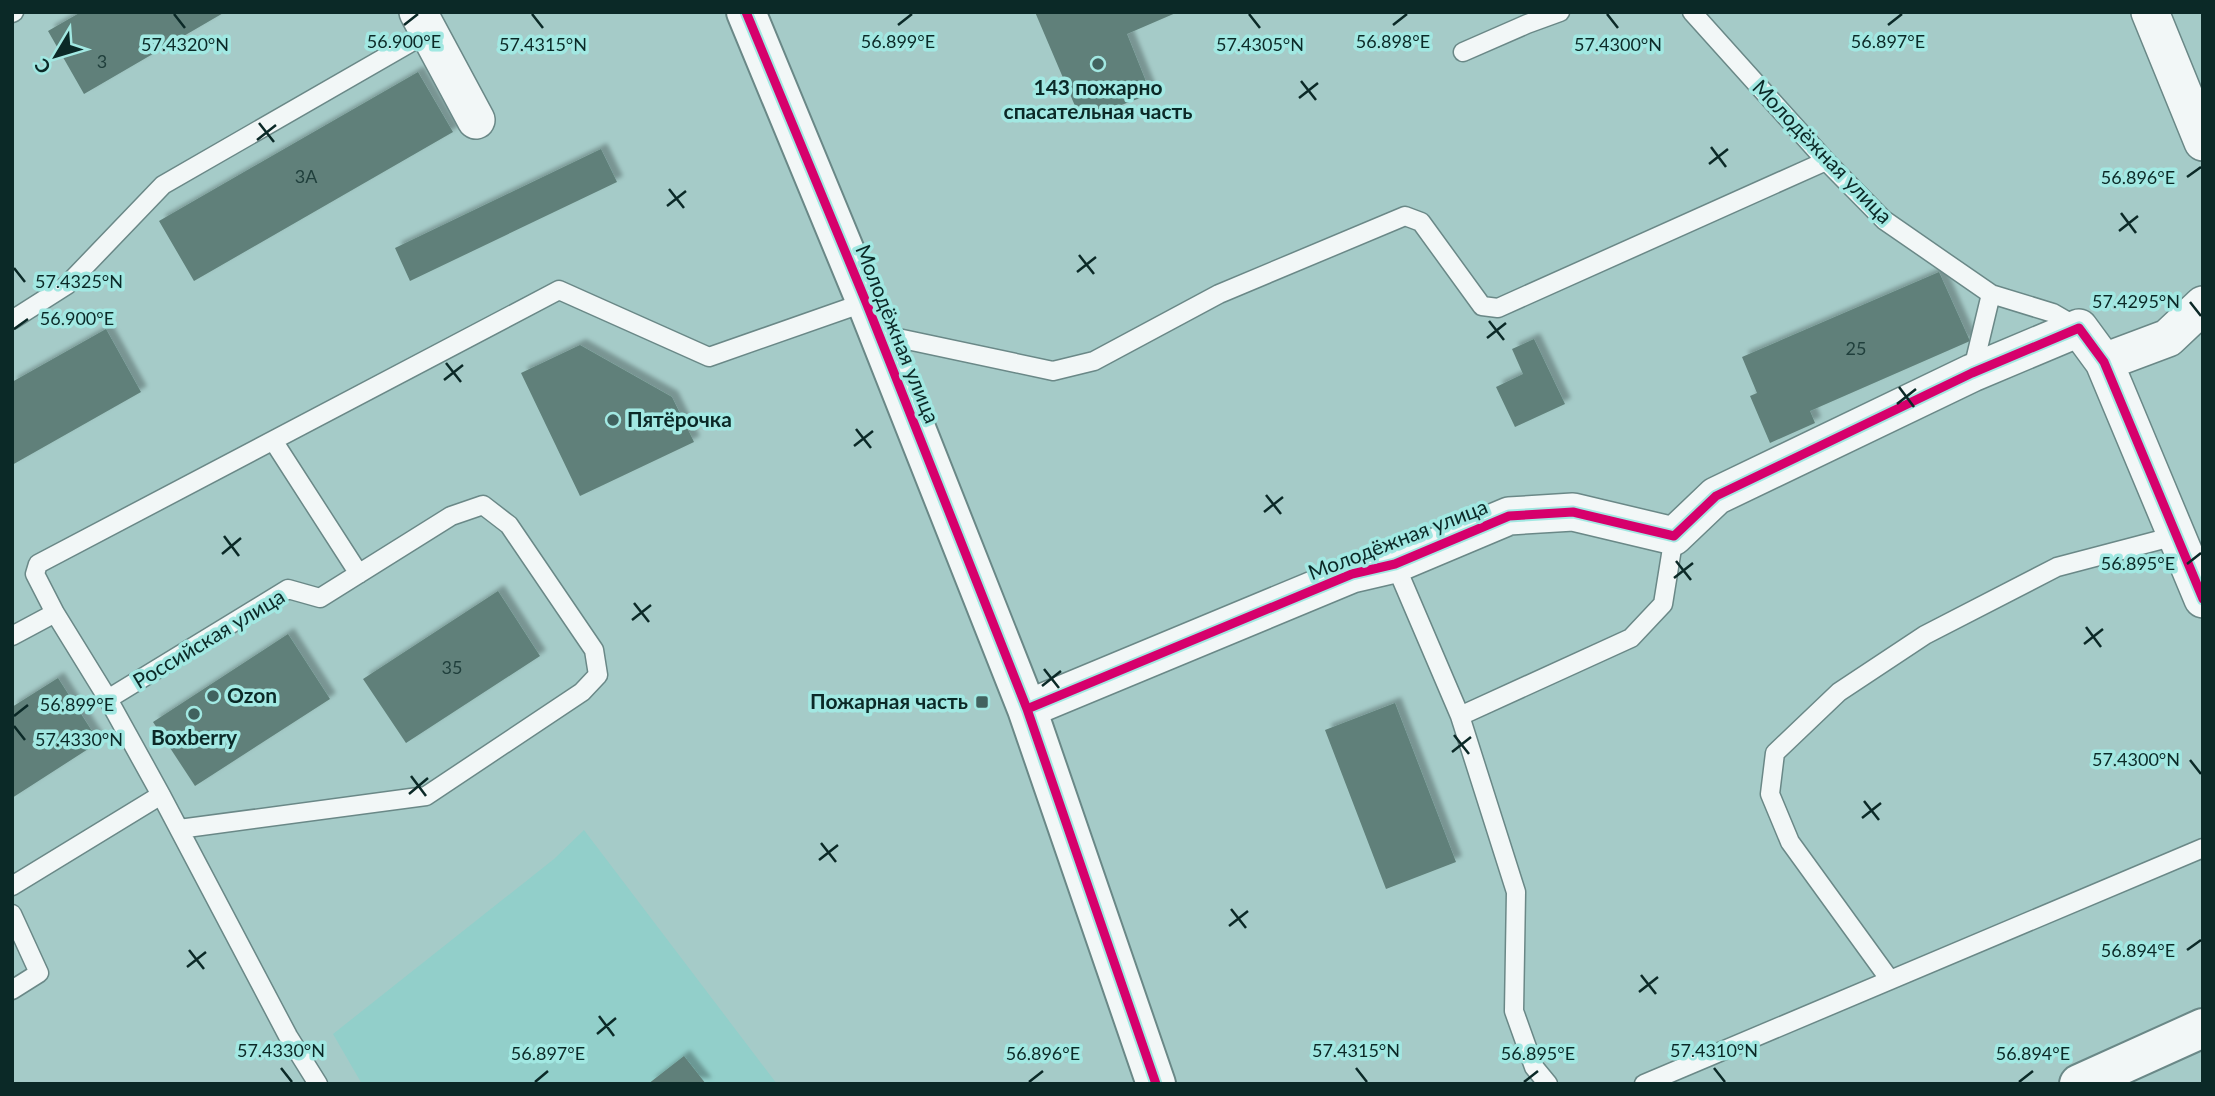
<svg xmlns="http://www.w3.org/2000/svg" width="2215" height="1096" font-family="Lato,sans-serif">
  <style>
    .built { fill: #92cfca }
    .building { fill: #60807a; filter: url(#shadow) }
    .lines { fill: none; stroke-linecap: round; stroke-linejoin: round }
    .service-casing { stroke: #6a8887; stroke-width: 21 }
    .minor-casing { stroke: #6a8887; stroke-width: 40 }
    .tertiary-casing { stroke: #6a8887; stroke-width: 42 }
    .service { stroke: #f2f7f7; stroke-width: 18 }
    .minor { stroke: #f2f7f7; stroke-width: 37 }
    .tertiary { stroke: #f2f7f7; stroke-width: 38 }
    .cycleway-casing { stroke: #a2e8e2; stroke-width: 13 }
    .cycleway { stroke: #d6006c; stroke-width: 9 }
    .ticks { fill: none; stroke: #0b2927; stroke-width: 2.5 }
    .poi-dot { fill: #41625f; stroke: #a2e8e2; stroke-width: 2.5 }
    .labels { text-anchor: middle; stroke-width: 7; stroke-linejoin: round; paint-order: stroke }
    .number-label { font-size: 18px; fill: #203f3c }
    .poi-label { font-size: 21px; font-weight: bold; fill: #0b2927; stroke: #a2e8e2 }
    .street-label { font-size: 21px; fill: #0b2927; stroke: #a2e8e2 }
    .ticks-label { font-size: 18px; text-anchor: middle; fill: #0b2927; stroke: #a2e8e2; stroke-width: 7; stroke-linejoin: round; paint-order: stroke }
  </style>
  <defs>
    <filter id="shadow"><feDropShadow dx="6" dy="-6" stdDeviation="2" flood-color="#0004"/></filter>
  </defs>
  <rect width="100%" height="100%" fill="#a5cbc8"/>
  <path class="built" d="M584,830L777,1084H362L333,1034L554,859Z"/>
  <path class="building" d="M81,12H225L84,94L48,31Z
    M1035,12H1178L1127,34L1151,94L1081,120Z
    M418,72L453,132L194,281L159,221Z
    M601,149L617,182L410,281L395,248Z
    M1939,272L1970,341L1810,411L1815,423L1770,443L1750,396L1757,393L1742,357Z
    M106,329L141,392L12,465V382Z
    M1534,339L1565,404L1515,427L1496,387L1523,374L1512,349Z
    M580,345L672,397L694,442L580,496L521,373Z
    M498,591L540,656L406,743L363,679Z
    M288,634L330,699L195,786L153,722Z
    M58,678L99,742L12,798V707Z
    M1395,703L1456,862L1386,889L1325,730Z
    M684,1056L706,1084H648Z"/>
  <g class="lines">
    <defs>
      <path id="service" d="M1692,12L1826,161L1884,220L1991,294L2053,313L2079,328
        M12,13L14,12
        M1463,52L1527,24L1560,12
        M12,320L67,285L163,185L429,32
        M879,334L1053,371L1094,361L1219,294L1405,216L1421,222L1482,306L1498,308L1826,161
        M1972,373L1991,294
        M274,442L359,574
        M1395,564L1460,716L1631,638L1663,604L1674,536
        M12,636L55,613
        M108,699L161,795L288,1036L318,1084
        M1460,716L1516,892L1514,1011L1534,1067L1548,1084
        M179,829L426,796L582,692L598,675L594,650L509,525L483,505L451,516L320,598L288,589L108,699L55,613L35,574L38,564L559,290L709,357L866,302
        M12,886L161,795
        M12,914L39,973L12,990
        M1890,980L1790,842L1770,794L1775,753L1839,692L1925,635L2057,567L2175,536
        M1644,1084L2203,848"/>
      <path id="minor" d="M418,12L476,120
        M2150,12L2203,142
        M2104,362L2168,338L2203,305
        M1027,709L1352,574L1395,564L1509,516L1573,512L1674,536L1716,496L1972,373L2079,328L2104,362L2203,599"/>
      <path id="tertiary" d="M746,12L866,302L1027,709L1156,1084
        M2079,1084L2203,1028"/>
    </defs>
    <use href="#service" class="service-casing"/>
    <use href="#minor" class="minor-casing"/>
    <use href="#tertiary" class="tertiary-casing"/>
    <use href="#service" class="service"/>
    <use href="#minor" class="minor"/>
    <use href="#tertiary" class="tertiary"/>
    <defs>
      <path id="cycleway" d="M746,12L866,302L1027,709L1156,1084
        M1027,709L1352,574L1395,564L1509,516L1573,512L1674,536L1716,496L1972,373L2079,328L2104,362L2203,599"/>
    </defs>
    <use href="#cycleway" class="cycleway-casing"/>
    <use href="#cycleway" class="cycleway"/>
  </g>
  <path class="ticks" d="M174,14L185,28M532,14L543,28M1249,14L1260,28M1607,14L1618,28M404,25L418,14M898,25L912,14M1393,25L1407,14M1888,25L1902,14M1301,81L1316,100M1299,98L1318,83M259,123L274,142M257,140L276,125M1711,147L1726,167M1709,164L1728,149M2187,177L2201,167M669,189L684,208M667,206L686,191M2121,213L2136,233M2119,231L2138,216M1079,255L1094,274M14,268L25,282M1077,272L1096,257M2190,302L2201,316M1489,321L1504,340M14,329L28,319M1487,338L1506,323M446,363L461,382M444,380L463,365M1899,387L1914,407M1897,404L1916,389M856,429L871,448M854,446L873,431M1266,495L1281,514M1264,512L1283,497M224,536L239,556M222,554L241,538M1676,561L1691,580M2187,564L2201,553M1674,578L1693,563M634,603L649,622M632,620L651,605M2086,627L2101,647M2084,644L2103,629M1044,669L1059,688M1042,686L1061,671M14,716L28,705M14,726L25,740M1454,735L1469,754M1452,752L1471,737M2190,760L2201,774M411,776L426,796M409,794L428,778M1864,801L1879,820M1862,818L1881,803M821,843L836,862M819,860L838,845M1231,909L1246,928M1229,926L1248,911M189,950L204,969M2187,950L2201,940M187,967L206,952M1641,975L1656,994M1639,992L1658,977M599,1016L614,1036M597,1034L616,1018M281,1068L292,1082M1356,1068L1367,1082M1714,1068L1725,1082M535,1082L548,1071M1029,1082L1043,1071M1524,1082L1538,1071M2019,1082L2033,1071"/>
  <g class="poi-dot">
    <circle cx="1098" cy="64" r="7"/>
    <circle cx="613" cy="420" r="7"/>
    <circle cx="213" cy="696" r="7"/>
    <rect x="975" y="695" width="14" height="14" rx="3.5"/>
    <circle cx="194" cy="714" r="7"/>
  </g>
  <g class="labels">
    <g class="number-label">
      <text x="102" y="68">3</text>
      <text x="306" y="183">3А</text>
      <text x="1856" y="355">25</text>
      <text x="452" y="674">35</text>
    </g>
    <g class="poi-label">
      <text x="1098" y="95">143 пожарно<tspan x="1098" dy="24">спасательная часть</tspan></text>
      <text x="627" y="427" text-anchor="start">Пятёрочка</text>
      <text x="227" y="703" text-anchor="start">Ozon</text>
      <text x="968" y="709" text-anchor="end">Пожарная часть</text>
      <text x="194" y="745">Boxberry</text>
    </g>
    <g class="street-label">
      <text transform="translate(1822 152) rotate(46)" y="7">Молодёжная улица</text>
      <text transform="translate(897 334) rotate(68)" y="7">Молодёжная улица</text>
      <text transform="translate(1398 540) rotate(-21)" y="7">Молодёжная улица</text>
      <text transform="translate(209 639) rotate(-31)" y="7">Российская улица</text>
    </g>
  </g>
  <g class="ticks-label">
    <text x="404" y="48">56.900°E</text>
    <text x="898" y="48">56.899°E</text>
    <text x="1393" y="48">56.898°E</text>
    <text x="1888" y="48">56.897°E</text>
    <text x="185" y="51">57.4320°N</text>
    <text x="543" y="51">57.4315°N</text>
    <text x="1260" y="51">57.4305°N</text>
    <text x="1618" y="51">57.4300°N</text>
    <text x="2138" y="184">56.896°E</text>
    <text x="79" y="288">57.4325°N</text>
    <text x="2136" y="308">57.4295°N</text>
    <text x="77" y="325">56.900°E</text>
    <text x="2138" y="570">56.895°E</text>
    <text x="77" y="711">56.899°E</text>
    <text x="79" y="746">57.4330°N</text>
    <text x="2136" y="766">57.4300°N</text>
    <text x="2138" y="957">56.894°E</text>
    <text x="281" y="1057">57.4330°N</text>
    <text x="1356" y="1057">57.4315°N</text>
    <text x="1714" y="1057">57.4310°N</text>
    <text x="548" y="1060">56.897°E</text>
    <text x="1043" y="1060">56.896°E</text>
    <text x="1538" y="1060">56.895°E</text>
    <text x="2033" y="1060">56.894°E</text>
  </g>
  <rect width="2215" height="1096" fill="none" stroke="#0b2927" stroke-width="28"/>
  <g transform="translate(56 56) rotate(232)" stroke="#a2e8e2" stroke-width="5" paint-order="stroke">
  <path d="M0-5L12 26L0 18L-12 26Z" fill="#0b2927"/>
  <text y="-10" font-size="19" font-weight="bold" text-anchor="middle" fill="#0b2927">С</text>
  </g>
</svg>
